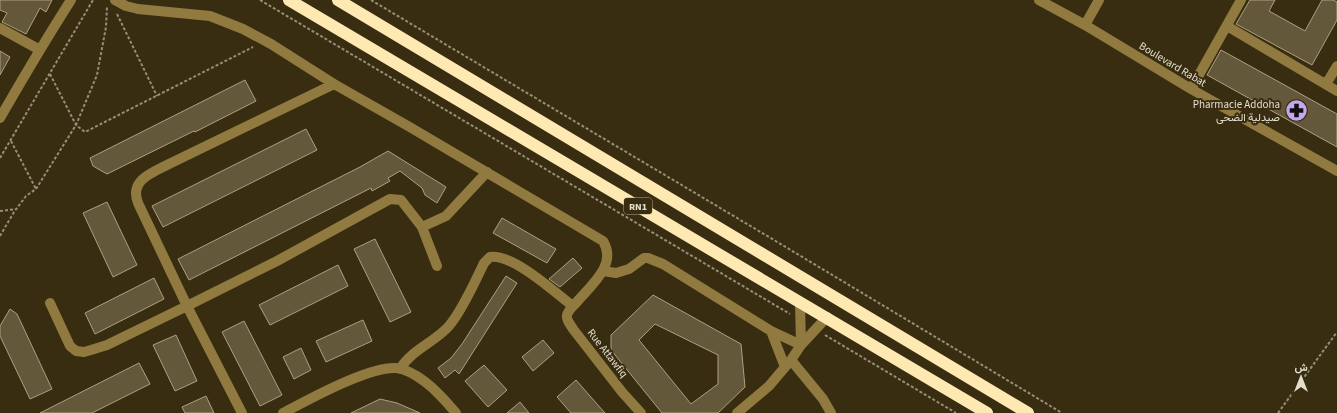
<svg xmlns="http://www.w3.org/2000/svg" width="1337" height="413" font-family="'Source Sans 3',Vazirmatn,sans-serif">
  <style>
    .building { fill: #64583b; stroke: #ada081; fill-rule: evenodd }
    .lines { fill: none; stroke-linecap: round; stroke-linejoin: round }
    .path { stroke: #968e78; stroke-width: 2; stroke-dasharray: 3 2; stroke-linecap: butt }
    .minor { stroke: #917a3f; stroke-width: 10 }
    .highway { stroke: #ffe9b2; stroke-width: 12 }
    .labels { text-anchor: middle; stroke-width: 4; stroke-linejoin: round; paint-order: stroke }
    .shield { fill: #382d11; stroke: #b0a894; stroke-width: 1 }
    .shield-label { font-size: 10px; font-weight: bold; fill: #e3ddcc }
    .street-label { font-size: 11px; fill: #e3ddcc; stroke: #382d11 }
    .poi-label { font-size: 11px; fill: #e3ddcc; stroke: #382d11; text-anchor: end }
  </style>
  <rect width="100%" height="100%" fill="#382d11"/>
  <path class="building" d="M0,0H52L46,12L40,8L26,34L2,22L7,13L0,10Z
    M1250,0H1275L1269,11L1305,31L1322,0H1333L1337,2V20L1312,65L1236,24Z
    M1221,50L1337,114V147L1207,75Z
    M0,51L10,57L0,75Z
    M245,80L256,101L195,132L194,131L107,174L93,166L90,158Z
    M306,129L317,150L163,227L152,206Z
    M388,151L446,187L437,203L425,195L422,188L400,171L388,178L390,181L372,191L371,188L189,280L178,259L360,167Z
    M107,202L137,265L113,277L83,213Z
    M502,218L556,249L547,263L493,233Z
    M375,239L411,312L390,322L354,249Z
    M573,258L582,268L560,287L549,279Z
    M338,265L348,286L270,325L259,305Z
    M506,276L517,283L459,374L455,370L445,378L438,368L451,358L462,344Z
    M154,278L164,299L95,334L85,313Z
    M653,295L741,344L745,387L718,413H662L611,350V335ZM655,324L718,355V384L691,404L639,340Z
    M10,309L17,314L52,389L30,399L0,336V326Z
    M363,320L372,341L326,362L316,341Z
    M244,321L282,395L260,406L222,332Z
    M176,335L197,381L175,391L153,345Z
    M543,340L554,353L533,371L522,357Z
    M301,348L311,370L294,379L283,357Z
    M139,363L150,384L92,413H40Z
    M484,365L507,390L488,407L465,381Z
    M576,380L597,404L605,413H571L557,397Z
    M206,396L214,413H185L182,407Z
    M380,399L397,403L420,413H351Z
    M520,402L529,413H507Z"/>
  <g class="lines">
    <path class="path" d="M260,0L790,314
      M371,0L779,243L1062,413
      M117,14L157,96
      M50,74L76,125L85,132L253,47
      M11,141L36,189
      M0,158L93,0
      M0,211L17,209
      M0,236L14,212L26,196L36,189L76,125L97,75L106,27L107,7
      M825,335L956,413
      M1278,413L1337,332"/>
    <path class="minor" d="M115,0L126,6L138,9L210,16L243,29L271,44L334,84L408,126L603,241C618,265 590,286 576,303C573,306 568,311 567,315C566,321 571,325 573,329L622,392L641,413
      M1039,0L1085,25L1191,89L1337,171
      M1085,25L1099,0
      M1227,26L1337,91
      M0,28L40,50
      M1326,84L1337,66
      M1191,89L1241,0
      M0,118C23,78 46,39 71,0
      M422,227L446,216L487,172
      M603,271L616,273L629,269L644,258H648L663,264L771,331L801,345
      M800,302L801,345
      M50,303L70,346L76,351L84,352L91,350L107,345L187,306L277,261L390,199L401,200L422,227L437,266
      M771,331L785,367
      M791,360L823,399L831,413
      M400,369C411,350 435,342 449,326C462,311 475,282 484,263L490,257C514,254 554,292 573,306
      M242,413L187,306L138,203C129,180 152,173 169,164L334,84
      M283,413C306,401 377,361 402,369C425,377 441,396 456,413
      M737,413L769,386L791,360L801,345L827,317"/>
    <path class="highway" d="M289,0L987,413
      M338,0L1028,413"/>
  </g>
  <defs>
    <symbol id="pharmacy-disc" viewBox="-11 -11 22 22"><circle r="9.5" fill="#c5a7f1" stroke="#382d11"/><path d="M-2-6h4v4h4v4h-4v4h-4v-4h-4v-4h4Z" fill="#111"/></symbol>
  </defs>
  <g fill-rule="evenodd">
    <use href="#pharmacy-disc" x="1284" y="98" width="25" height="25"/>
  </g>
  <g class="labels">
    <rect class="shield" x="624" y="198" width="28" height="16" rx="3"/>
    <g class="shield-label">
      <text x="638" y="210">RN1</text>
    </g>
    <g class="street-label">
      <text transform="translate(1173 64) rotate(31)" y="4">Boulevard Rabat</text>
      <text transform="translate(608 353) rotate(52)" y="4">Rue Attawfiq</text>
    </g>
    <g class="poi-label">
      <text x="1280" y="108">Pharmacie Addoha<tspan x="1280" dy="13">صيدلية الضحى</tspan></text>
    </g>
  </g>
  <g transform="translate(1301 377)" stroke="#382d11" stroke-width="3" paint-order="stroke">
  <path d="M0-3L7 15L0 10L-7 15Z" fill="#e3ddcc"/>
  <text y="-6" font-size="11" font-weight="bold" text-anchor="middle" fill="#e3ddcc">ش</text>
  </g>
</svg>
